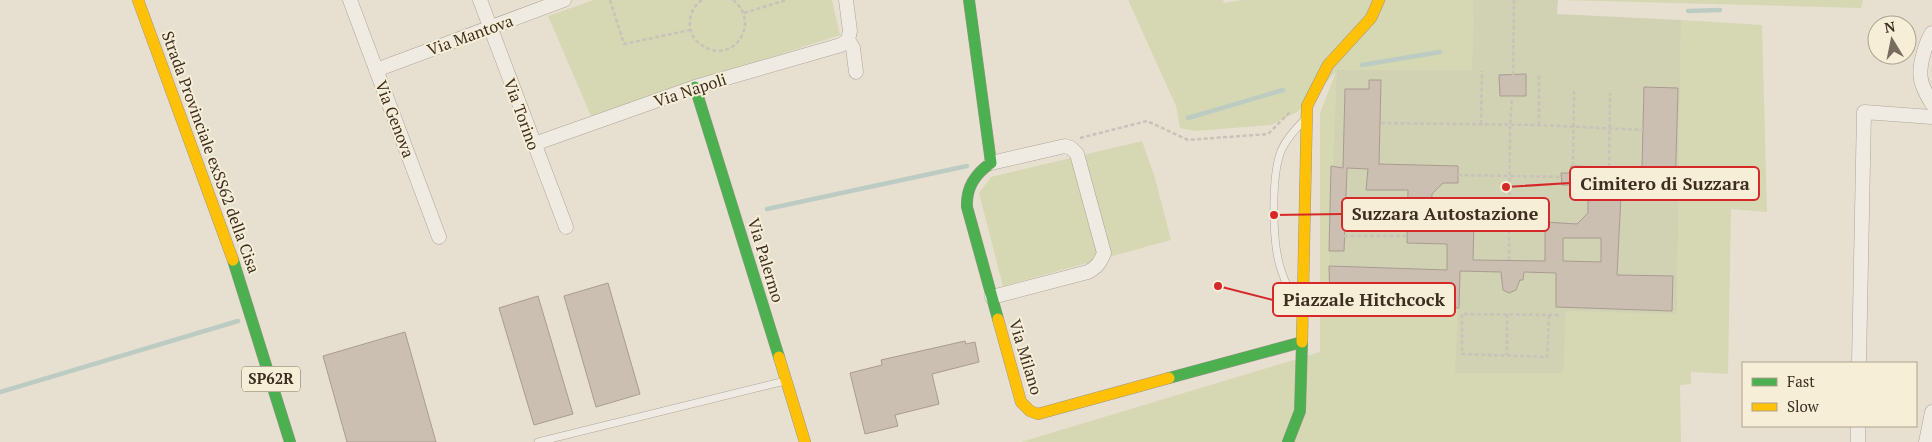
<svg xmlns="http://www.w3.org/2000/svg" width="1932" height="442" font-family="'PT Serif',serif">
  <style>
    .green { fill: #d6d7b3 }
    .cemetery { fill: #d1d1b3 }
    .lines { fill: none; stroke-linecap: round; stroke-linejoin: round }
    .stream { stroke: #bcccc2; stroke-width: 4.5 }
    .building { fill: #cbbfb2; stroke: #a89c90; fill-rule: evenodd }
    .lane-casing { stroke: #ada599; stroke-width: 8 }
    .street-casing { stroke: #ada599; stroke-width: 15 }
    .fast-casing { stroke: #9c958a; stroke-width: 12 }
    .slow-casing { stroke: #9c958a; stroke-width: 12 }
    .path { stroke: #c8c2b9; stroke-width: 2.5; stroke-dasharray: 4 2.5; stroke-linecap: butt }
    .lane { stroke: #efebe3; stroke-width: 7 }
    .street { stroke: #efebe3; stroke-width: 14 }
    .fast { stroke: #4caf50; stroke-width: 11 }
    .slow { stroke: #ffc107; stroke-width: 11 }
    .labels { text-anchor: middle; stroke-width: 4; stroke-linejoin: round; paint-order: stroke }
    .shield { fill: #f7eed8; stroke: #756857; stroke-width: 1 }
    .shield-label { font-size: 15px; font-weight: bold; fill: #3d2e20 }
    .street-label { font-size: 16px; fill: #3d2e20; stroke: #f7eed8 }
    .leader { fill: none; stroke: #d62828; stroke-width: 2 }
    .callout-dot { fill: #d62828; stroke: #f7eed8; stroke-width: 2 }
    .callout { fill: #f7eed8; stroke: #d62828; stroke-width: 2 }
    .callout-label { font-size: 18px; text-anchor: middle; font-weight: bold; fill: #3d2e20 }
  </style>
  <rect width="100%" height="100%" fill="#e7e0d1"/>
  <path class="green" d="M594,0H832L840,35L591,116L548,16Z
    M1128,0H1223L1224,3L1242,0H1473L1472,70L1337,71L1458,310L1456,373H1562L1566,311L1677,313L1681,20L1762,25L1767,212L1731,209L1728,374L1691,372V384L1680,385L1681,442H1021L1320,352V113L1336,72L1297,112L1271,125L1195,131L1180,128L1176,106Z
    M1558,0H1863L1861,8Z
    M1142,141L1155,178L1171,240L1003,286L979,193L991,177Z"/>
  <path class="cemetery" d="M1473,0H1558L1557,14L1681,20L1677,314L1566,311L1563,373H1455L1458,310L1328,304L1337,70H1472Z"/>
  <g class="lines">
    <path class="stream" d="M1688,11L1720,10
      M1362,65L1440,52
      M1188,118L1283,90
      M767,209L967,166
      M0,392L238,321"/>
  </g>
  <path class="building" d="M1526,74V96H1500L1499,75Z
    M1369,80H1381L1379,164L1458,166V183H1443L1432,194L1431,209L1442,221L1474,222L1473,260L1545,261V222L1577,224L1588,213V197L1577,185H1562L1561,173H1571V166L1642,168L1644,87L1678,88L1675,195H1621L1617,275L1673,276L1672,311L1556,307V273L1524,272L1523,280H1520L1516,290L1509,293L1503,290L1501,272L1460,271L1459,308L1330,303L1329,266L1447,270V244L1407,243L1408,190H1366L1368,169L1347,168L1344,251H1329L1331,166L1343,168L1345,89H1369ZM1563,238H1601V262L1563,261Z
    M608,283L640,394L596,407L564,296Z
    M538,296L573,414L534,425L499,308Z
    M405,332L436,442H347L323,356Z
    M965,341L966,344L975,342L979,362L932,374L939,404L895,415L898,426L865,434L850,373L882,365L881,360Z"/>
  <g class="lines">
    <defs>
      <path id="lane" d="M1298,304C1291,294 1285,282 1281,270C1272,243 1271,177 1281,151C1286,139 1295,130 1304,120
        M538,442L785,381"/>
      <path id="street" d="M350,0L439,237
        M480,0L566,227
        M846,0L850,31L848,40L853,48L856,72
        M1932,33C1928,39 1926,45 1924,52C1917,75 1920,84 1932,104
        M376,70L564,0
        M534,144L695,87L841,45L848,40
        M991,163L1065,146L1071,148L1077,154L1104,253C1100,263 1097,267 1088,272L992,297
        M1859,363L1864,112L1932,117
        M1858,442V426
        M1926,442L1932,412"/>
      <path id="fast" d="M969,0L991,163C975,174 966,187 967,207L998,319
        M695,87L779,357
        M233,260L290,442
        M1169,378L1302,342L1300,411L1288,442"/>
      <path id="slow" d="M138,0L233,260
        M998,319L1021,402L1030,411L1038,414L1169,378
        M1302,342L1307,106L1328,65L1371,18L1379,0
        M779,357L805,442"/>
    </defs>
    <use href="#lane" class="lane-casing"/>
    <use href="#street" class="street-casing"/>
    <use href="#fast" class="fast-casing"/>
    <use href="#slow" class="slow-casing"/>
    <path class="path" d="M610,0L624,44L690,30
      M702,0C693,6 689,16 690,27C691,35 696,42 703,46C733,65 762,23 733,0
      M744,13L786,0
      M1513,75L1514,0
      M1381,123L1539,125L1643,130
      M1481,124L1482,71
      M1539,125V74
      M1080,138L1147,121L1188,140L1268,134L1291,111
      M1573,166L1574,91
      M1609,167L1610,93
      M1458,175L1562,177
      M1474,220L1543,222
      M1344,236H1407
      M1509,260L1510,126L1512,96
      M1507,314V355
      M1549,315L1547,357L1462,354V314L1549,315H1559"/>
    <use href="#lane" class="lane"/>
    <use href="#street" class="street"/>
    <use href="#fast" class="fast"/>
    <use href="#slow" class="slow"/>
  </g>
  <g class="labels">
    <rect class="shield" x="242" y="366.5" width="58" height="25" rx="4"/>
    <g class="shield-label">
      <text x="271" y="384">SP62R</text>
    </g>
    <g class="street-label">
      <text transform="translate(470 35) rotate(-20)" y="6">Via Mantova</text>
      <text transform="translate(690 90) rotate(-18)" y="6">Via Napoli</text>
      <text transform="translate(522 114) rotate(70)" y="6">Via Torino</text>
      <text transform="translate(395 119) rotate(69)" y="6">Via Genova</text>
      <text transform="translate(211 152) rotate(70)" y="6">Strada Provinciale exSS62 della Cisa</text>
      <text transform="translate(766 260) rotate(73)" y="6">Via Palermo</text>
      <text transform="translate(1026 357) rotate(73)" y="6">Via Milano</text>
    </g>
  </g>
  <path class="leader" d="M1506 187L1570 183M1274 215L1342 214M1218 286L1273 300"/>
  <g class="callout-dot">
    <circle cx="1506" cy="187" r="5"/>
    <circle cx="1274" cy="215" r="5"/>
    <circle cx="1218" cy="286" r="5"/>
  </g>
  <g class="callout">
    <rect x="1570" y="167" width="189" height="33" rx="5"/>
    <rect x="1342" y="198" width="207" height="33" rx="5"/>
    <rect x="1273" y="283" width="182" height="33" rx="5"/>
  </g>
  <g class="callout-label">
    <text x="1665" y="190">Cimitero di Suzzara</text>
    <text x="1445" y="220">Suzzara Autostazione</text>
    <text x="1364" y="306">Piazzale Hitchcock</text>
  </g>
  <rect x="1742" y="362" width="175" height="65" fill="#f7eed8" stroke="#ada18e"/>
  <rect x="1752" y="378" width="25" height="8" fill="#4caf50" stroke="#ada18e"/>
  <text x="1787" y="387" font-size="15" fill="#3d2e20">Fast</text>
  <rect x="1752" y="403" width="25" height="8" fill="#ffc107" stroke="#ada18e"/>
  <text x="1787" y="412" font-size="15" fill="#3d2e20">Slow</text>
  <g transform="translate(1892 40) rotate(350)"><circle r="24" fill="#f7eed8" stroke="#ada18e"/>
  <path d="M0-4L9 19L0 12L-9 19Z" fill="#786c5e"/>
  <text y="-8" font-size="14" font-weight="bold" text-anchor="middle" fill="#3d2e20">N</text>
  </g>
</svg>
